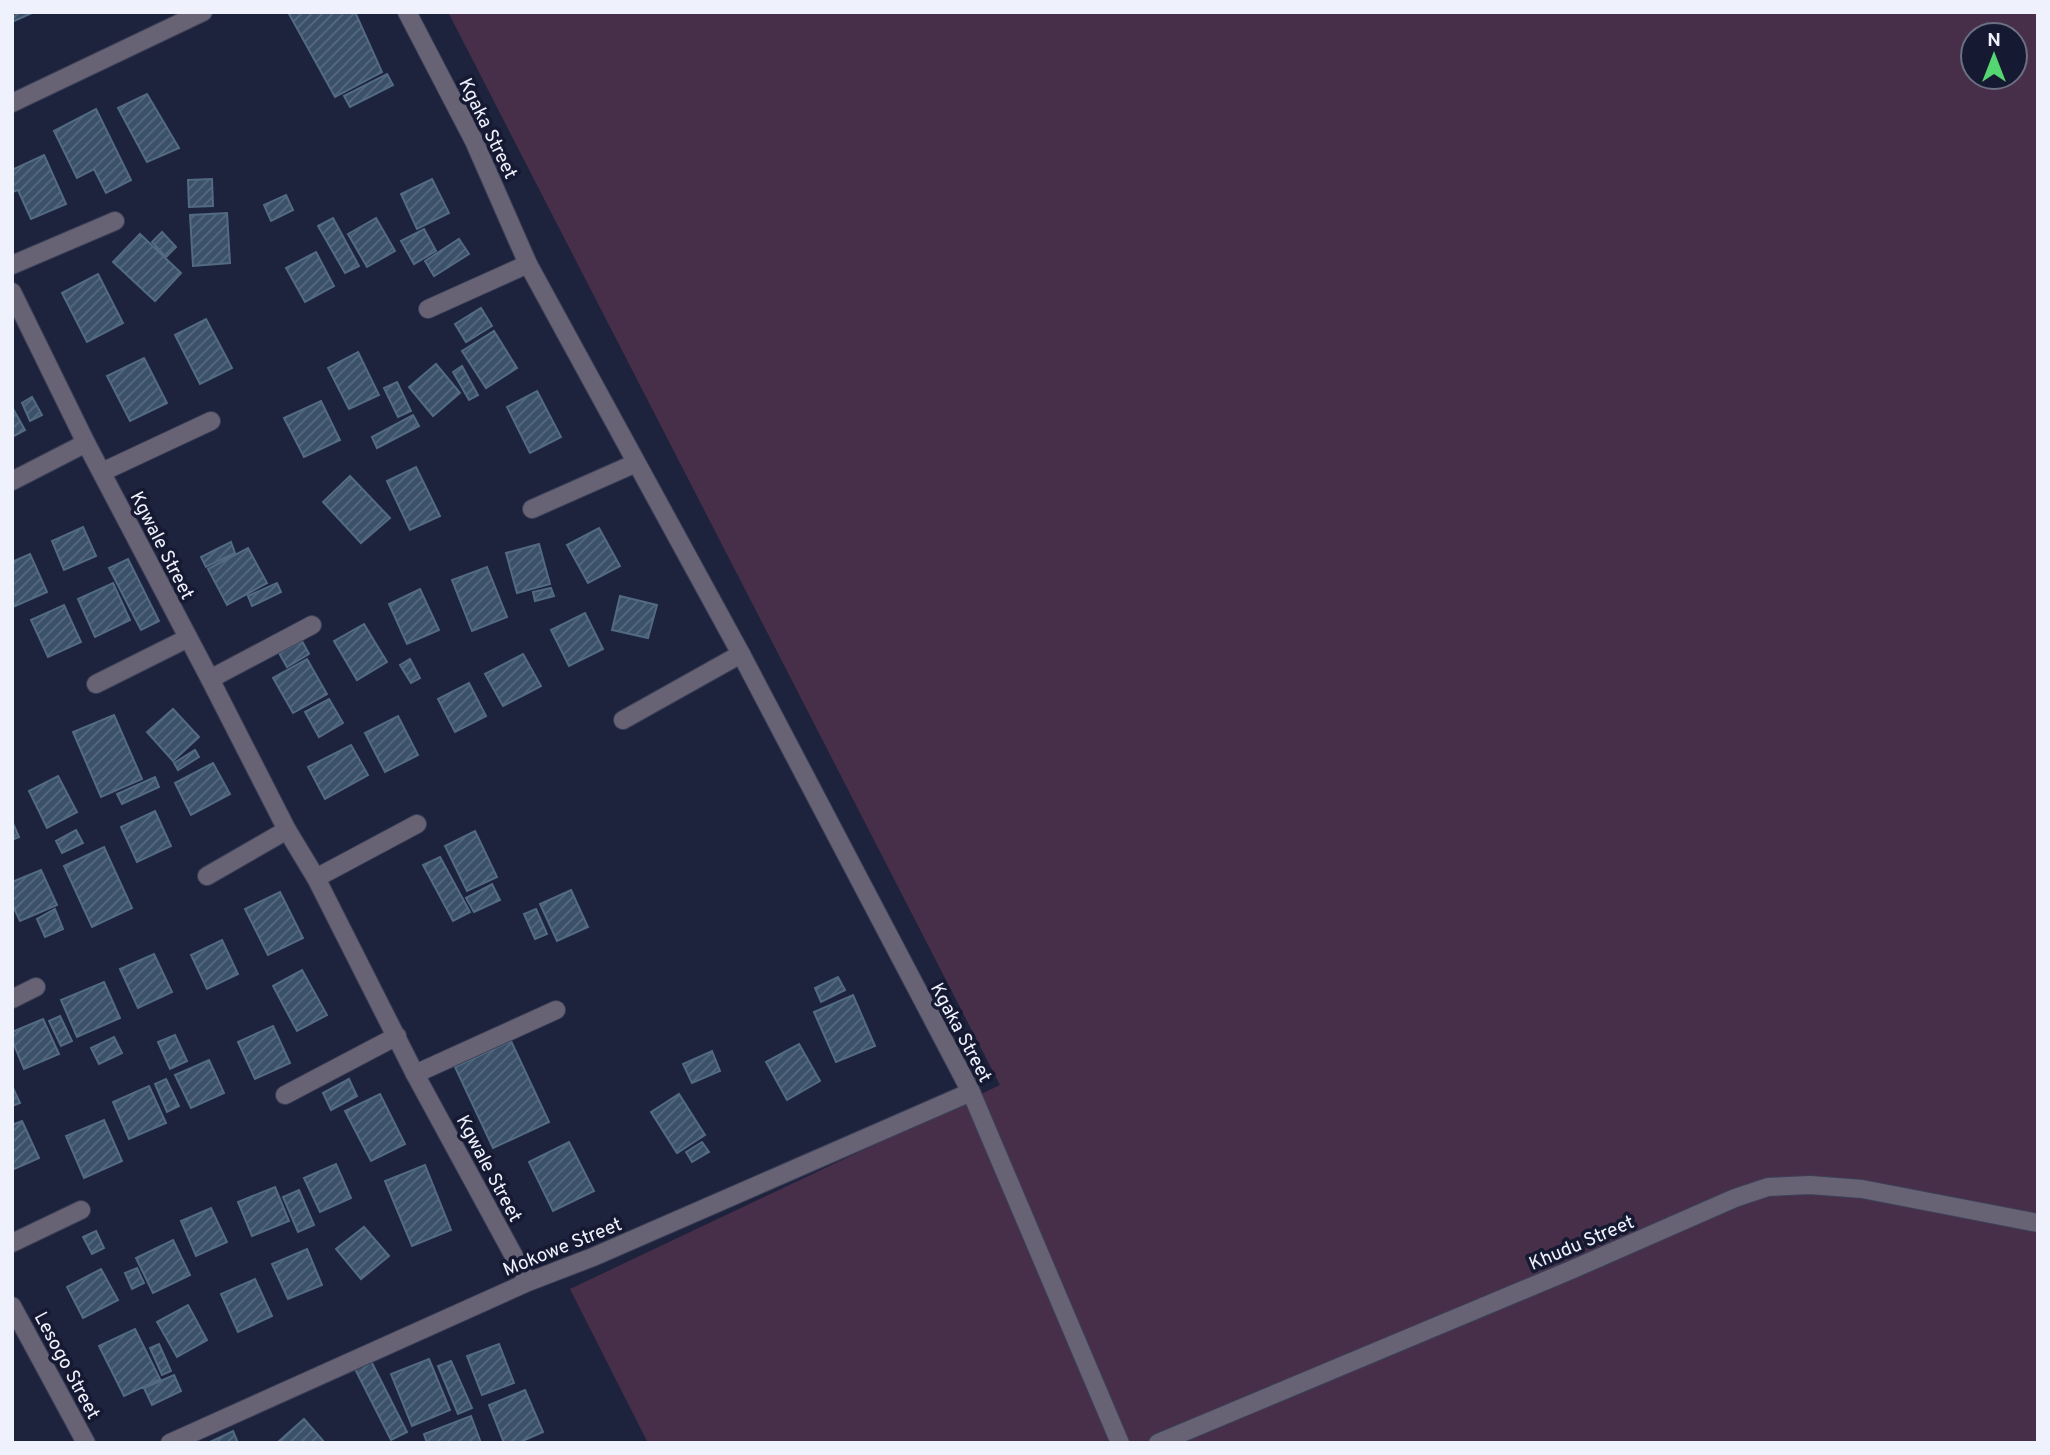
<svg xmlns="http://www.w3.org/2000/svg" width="2050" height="1455" font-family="Overpass,sans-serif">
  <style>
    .grass { fill: #482f49; fill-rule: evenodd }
    .building { fill: url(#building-hatch); stroke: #526b83; stroke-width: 2 }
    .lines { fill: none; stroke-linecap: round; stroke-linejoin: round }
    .lane-casing { stroke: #3b4058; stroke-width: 20 }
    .street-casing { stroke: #3b4058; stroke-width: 20 }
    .lane { stroke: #686275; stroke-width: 18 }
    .street { stroke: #686275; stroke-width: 18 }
    .labels { text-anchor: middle; stroke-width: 7; stroke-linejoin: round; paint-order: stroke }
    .street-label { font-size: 19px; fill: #eff2fc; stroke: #151932 }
  </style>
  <defs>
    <pattern id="building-hatch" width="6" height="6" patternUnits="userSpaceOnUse" patternTransform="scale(1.75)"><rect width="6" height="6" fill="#3a5169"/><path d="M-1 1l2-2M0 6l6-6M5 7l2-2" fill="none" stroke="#576a7f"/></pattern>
  </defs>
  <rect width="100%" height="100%" fill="#1e233d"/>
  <path class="grass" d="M448,12H2038V1443H648L570,1289L1000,1085ZM1973,35H2015V77H1973Z"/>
  <path class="building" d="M12,12H34L12,22Z
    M288,12H355L382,72L335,97Z
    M387,74L393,85L350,107L344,96Z
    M147,94L179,148L147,162L118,108Z
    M96,109L131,180L106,193L94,169L77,178L54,131Z
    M44,155L66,204L31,219L18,190L12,192V170Z
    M212,179L213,206L189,207L188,180Z
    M432,179L449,213L417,229L401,194Z
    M286,195L293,210L271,221L264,205Z
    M227,213L230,263L193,266L190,215Z
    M333,218L359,266L345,273L318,226Z
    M376,218L395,251L367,267L348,234Z
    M424,229L436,251L414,264L401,241Z
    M162,232L176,247L166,257L152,242Z
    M140,234L181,273L155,301L113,262Z
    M459,239L469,254L434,276L425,261Z
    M316,252L334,286L305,302L286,268Z
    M98,274L123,323L87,342L62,293Z
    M481,308L492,326L466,342L455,324Z
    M206,319L232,368L200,384L175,335Z
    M494,331L517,368L486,388L462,351Z
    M358,352L379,395L349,409L328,368Z
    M144,358L167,403L130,421L107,376Z
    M436,364L460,393L433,416L409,387Z
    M462,366L478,395L469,400L453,372Z
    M397,382L411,411L398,417L384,388Z
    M537,391L561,437L530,453L507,407Z
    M32,397L42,415L30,421L22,403Z
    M321,401L340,440L304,457L284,418Z
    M12,407L25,430L12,437Z
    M413,415L419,426L377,448L372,437Z
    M416,467L440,516L410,530L387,481Z
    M350,476L390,518L361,543L323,502Z
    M83,527L96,556L64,570L52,541Z
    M599,528L620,566L588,583L567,545Z
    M231,542L235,553L206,567L201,557Z
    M539,544L550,584L517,593L506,553Z
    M248,548L267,583L227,605L208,569Z
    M30,554L47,592L13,607L12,562Z
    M128,559L159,621L141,630L109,568Z
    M487,567L507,617L472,631L452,580Z
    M113,583L130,620L95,637L78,599Z
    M277,583L281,592L252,606L248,596Z
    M551,588L554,596L535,601L533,592Z
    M420,589L439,630L407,644L389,604Z
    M620,596L657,605L648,638L612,630Z
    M64,605L81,642L48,657L31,620Z
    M585,613L603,649L569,666L551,630Z
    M364,624L387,662L357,680L334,641Z
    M302,641L309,654L287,667L279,653Z
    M523,654L541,686L503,706L485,674Z
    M307,659L327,694L293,713L273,678Z
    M410,659L420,678L411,683L400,665Z
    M469,683L486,716L455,732L438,699Z
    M329,699L343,723L319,737L305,712Z
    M173,709L199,737L173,761L147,732Z
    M114,715L142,779L101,797L73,732Z
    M398,716L418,755L385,772L365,733Z
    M351,745L368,775L325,799L308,767Z
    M195,750L199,757L178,770L174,763Z
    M213,763L230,794L191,815L175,783Z
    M58,776L77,812L47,828L29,791Z
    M155,777L159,787L122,804L117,794Z
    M155,811L171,846L137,862L121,827Z
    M12,821L19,837L12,840Z
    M76,830L83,843L62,853L56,841Z
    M475,831L497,877L467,891L445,846Z
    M104,847L132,908L92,927L64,866Z
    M440,857L470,912L453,921L423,865Z
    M41,870L57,905L20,921L12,904V882Z
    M492,884L500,900L474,912L466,898Z
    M571,890L588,927L557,941L540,904Z
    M280,892L303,938L268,955L245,909Z
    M55,909L63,929L45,937L37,919Z
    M536,909L547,934L535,939L524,914Z
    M222,940L238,974L207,989L191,955Z
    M154,954L172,992L138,1008L120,969Z
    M302,970L327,1015L297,1031L273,986Z
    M838,977L845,990L821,1002L815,988Z
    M104,982L120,1018L77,1037L61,1000Z
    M853,995L875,1046L836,1062L814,1012Z
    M60,1016L72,1041L61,1046L49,1021Z
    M43,1019L59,1054L24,1069L12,1040V1032Z
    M273,1026L290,1063L255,1079L238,1042Z
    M175,1035L187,1061L170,1069L158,1042Z
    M114,1037L122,1053L99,1064L91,1048Z
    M511,1041L549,1122L493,1148L455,1067Z
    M799,1044L820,1081L787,1100L766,1062Z
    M712,1051L720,1071L692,1083L683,1064Z
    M209,1060L224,1093L191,1108L175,1075Z
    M166,1079L179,1106L167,1112L155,1084Z
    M349,1079L357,1096L331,1110L323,1093Z
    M12,1086L20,1103L12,1106Z
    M149,1086L166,1123L129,1139L113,1102Z
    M380,1094L405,1144L371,1161L345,1111Z
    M679,1094L705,1135L677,1153L651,1112Z
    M104,1120L122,1161L84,1178L66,1136Z
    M22,1121L39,1158L12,1170V1125Z
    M569,1142L594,1191L553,1211L529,1162Z
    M702,1142L709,1152L692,1162L686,1152Z
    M336,1164L351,1198L320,1212L304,1178Z
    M425,1165L451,1230L412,1246L385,1181Z
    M275,1187L289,1221L252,1236L238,1202Z
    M299,1190L314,1225L298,1232L283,1197Z
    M211,1208L227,1242L196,1256L181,1221Z
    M364,1227L389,1256L361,1279L336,1249Z
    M96,1231L104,1248L92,1254L83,1237Z
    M173,1240L190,1275L153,1293L136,1258Z
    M307,1249L322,1285L288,1299L272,1264Z
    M137,1268L144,1283L132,1289L125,1273Z
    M101,1269L118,1300L83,1318L67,1287Z
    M255,1279L272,1316L238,1332L221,1294Z
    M188,1305L207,1340L177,1357L157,1322Z
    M135,1329L160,1379L124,1396L99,1346Z
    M159,1344L171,1371L162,1375L150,1348Z
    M499,1344L514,1383L482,1395L467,1356Z
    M429,1359L450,1410L412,1426L391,1374Z
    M371,1361L407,1432L391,1440L355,1369Z
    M451,1361L472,1408L458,1414L438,1366Z
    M174,1375L181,1391L152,1405L144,1388Z
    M525,1390L543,1432L518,1443H504L489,1405Z
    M471,1416L481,1443H427L424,1434Z
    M304,1419L325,1443H277Z
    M233,1431L238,1443H208Z"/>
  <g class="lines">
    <defs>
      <path id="lane" d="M12,265L115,221
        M428,309L528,264
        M102,472L211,421
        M12,481L86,443
        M532,509L636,463
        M210,679L312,625
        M96,684L188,638
        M623,720L741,654
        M207,876L287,830
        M316,878L417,824
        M12,999L36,987
        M415,1074L556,1010
        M285,1095L397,1036
        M12,1243L81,1210"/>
      <path id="street" d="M407,12L474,141L528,264L741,654L971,1092L1120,1443
        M12,103L203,12
        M12,292L86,443L210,679L287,830L316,878L415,1074L528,1282
        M12,1306L86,1443
        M170,1443L528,1282L593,1257L971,1092
        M1158,1443L1571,1270L1735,1198L1768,1187L1810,1185L1862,1189L2038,1223"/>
    </defs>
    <use href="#lane" class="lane-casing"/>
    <use href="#street" class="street-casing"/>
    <use href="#lane" class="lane"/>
    <use href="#street" class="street"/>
  </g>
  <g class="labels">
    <g class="street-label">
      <text transform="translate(489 128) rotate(64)" y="7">Kgaka Street</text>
      <text transform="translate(163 545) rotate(63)" y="7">Kgwale Street</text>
      <text transform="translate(962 1032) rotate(62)" y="7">Kgaka Street</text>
      <text transform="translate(490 1168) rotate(62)" y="7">Kgwale Street</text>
      <text transform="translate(1581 1242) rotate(-23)" y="7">Khudu Street</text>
      <text transform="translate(562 1246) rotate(-22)" y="7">Mokowe Street</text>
      <text transform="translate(68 1365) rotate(62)" y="7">Lesogo Street</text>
    </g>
  </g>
  <rect width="2050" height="1455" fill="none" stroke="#eff2fc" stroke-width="28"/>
  <g transform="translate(1994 56)"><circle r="33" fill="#151932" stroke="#6c7083" stroke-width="2"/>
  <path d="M0-5L12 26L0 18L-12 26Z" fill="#55d672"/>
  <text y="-10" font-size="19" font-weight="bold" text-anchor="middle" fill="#eff2fc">N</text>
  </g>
</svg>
